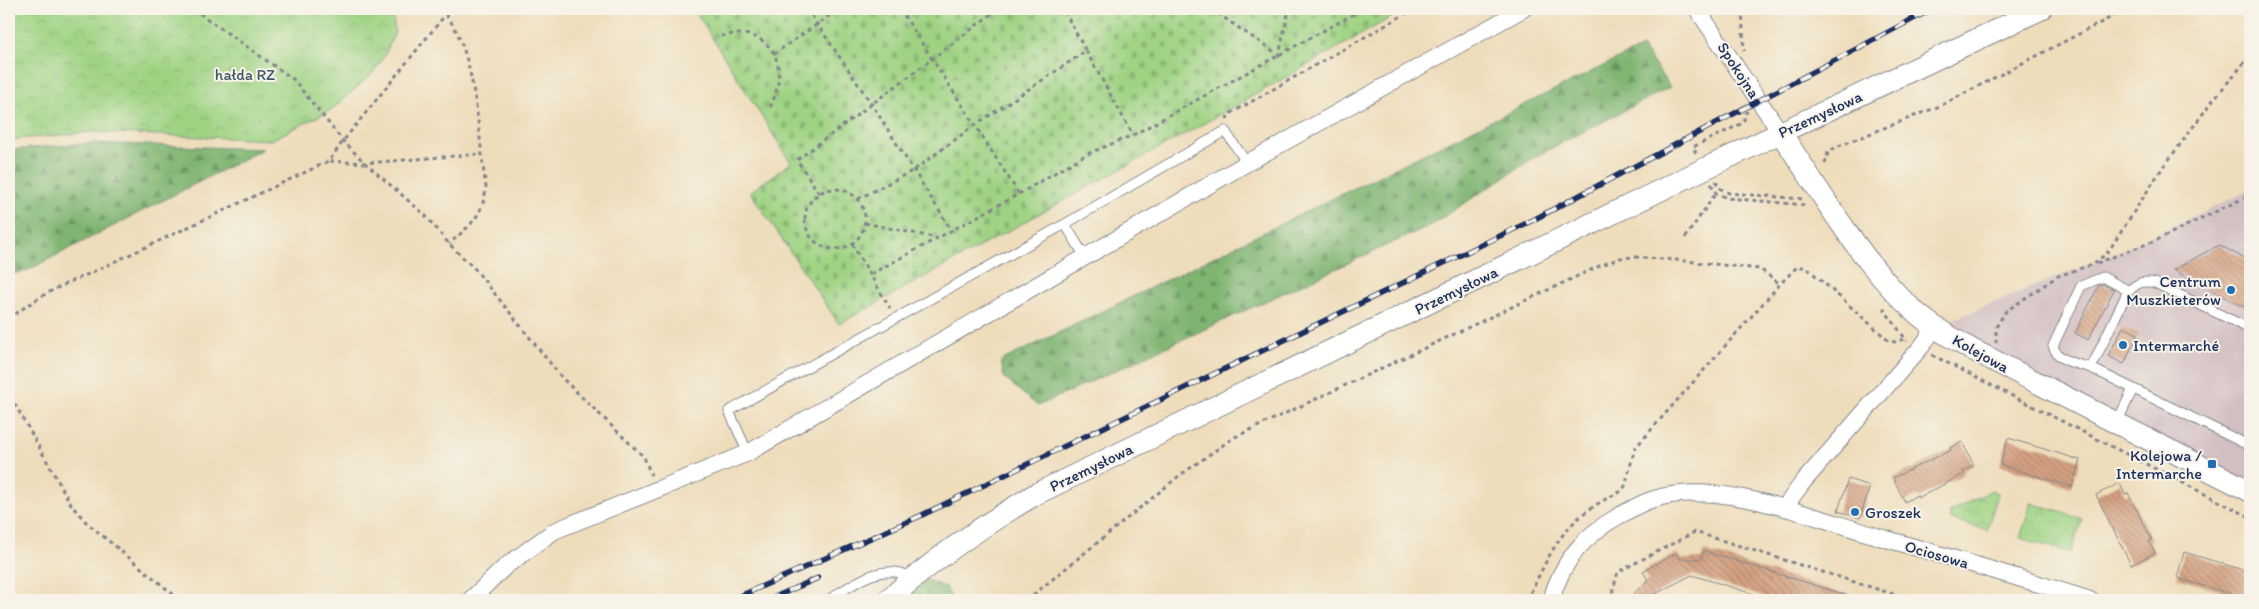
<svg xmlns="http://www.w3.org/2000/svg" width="2259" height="609" font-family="Itim,sans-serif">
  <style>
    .industrial { fill: #d2bfc1 }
    .forest { fill: url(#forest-firs); stroke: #4d7268 }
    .cemetery { fill: url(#cemetery-stones); stroke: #5d8170 }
    .park { fill: url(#park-crowns); stroke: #5d8170 }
    .building { fill: url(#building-back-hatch) }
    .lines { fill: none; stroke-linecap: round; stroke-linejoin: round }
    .service-casing { stroke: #84868c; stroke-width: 11 }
    .minor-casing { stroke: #84868c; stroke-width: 18 }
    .tertiary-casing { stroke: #84868c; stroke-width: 23 }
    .path { stroke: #84868c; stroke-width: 3; stroke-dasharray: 4 4; stroke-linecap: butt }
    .service { stroke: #fff; stroke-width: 9 }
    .minor { stroke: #fff; stroke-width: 16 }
    .tertiary { stroke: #fff; stroke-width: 21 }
    .rail-casing { stroke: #1b2f5e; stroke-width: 5.5 }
    .rail { stroke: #f7f3e8; stroke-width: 4; stroke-dasharray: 11; stroke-linecap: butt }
    .poi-dot { fill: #1f6fb2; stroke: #f7f3e8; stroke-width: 2 }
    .labels { text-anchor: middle; stroke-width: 4; stroke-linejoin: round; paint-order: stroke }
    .street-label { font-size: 16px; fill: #1b2f5e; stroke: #f7f3e8 }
    .park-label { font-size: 16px; fill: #3c5867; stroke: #f7f3e8 }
    .poi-label { font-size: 16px; fill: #1b2f5e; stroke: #f7f3e8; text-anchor: end }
  </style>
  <defs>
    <pattern id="forest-firs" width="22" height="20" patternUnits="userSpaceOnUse" patternTransform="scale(1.25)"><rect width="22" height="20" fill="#7fb571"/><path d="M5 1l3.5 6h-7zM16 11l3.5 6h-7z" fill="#679460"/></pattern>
    <pattern id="cemetery-stones" width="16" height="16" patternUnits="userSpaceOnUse" patternTransform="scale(1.25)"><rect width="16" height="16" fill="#9fd383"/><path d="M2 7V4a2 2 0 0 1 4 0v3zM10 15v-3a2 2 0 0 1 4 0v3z" fill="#88b574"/></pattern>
    <pattern id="park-crowns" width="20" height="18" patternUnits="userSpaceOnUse" patternTransform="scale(1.25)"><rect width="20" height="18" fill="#9fd383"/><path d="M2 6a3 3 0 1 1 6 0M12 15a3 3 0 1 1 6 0" fill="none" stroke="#88b574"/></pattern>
    <pattern id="building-back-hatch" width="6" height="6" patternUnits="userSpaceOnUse" patternTransform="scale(1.25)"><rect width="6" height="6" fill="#d5a181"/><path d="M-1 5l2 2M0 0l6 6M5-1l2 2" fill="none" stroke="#ac846d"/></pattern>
  </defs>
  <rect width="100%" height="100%" fill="#f7f3e8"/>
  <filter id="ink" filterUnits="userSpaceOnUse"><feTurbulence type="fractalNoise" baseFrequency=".02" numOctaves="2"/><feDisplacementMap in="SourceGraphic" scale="10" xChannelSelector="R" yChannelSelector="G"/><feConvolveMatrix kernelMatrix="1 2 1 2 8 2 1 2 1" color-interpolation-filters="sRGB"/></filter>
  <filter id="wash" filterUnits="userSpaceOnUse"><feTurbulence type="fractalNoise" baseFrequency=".0096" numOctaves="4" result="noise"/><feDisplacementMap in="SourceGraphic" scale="20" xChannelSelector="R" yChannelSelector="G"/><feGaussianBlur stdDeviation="1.12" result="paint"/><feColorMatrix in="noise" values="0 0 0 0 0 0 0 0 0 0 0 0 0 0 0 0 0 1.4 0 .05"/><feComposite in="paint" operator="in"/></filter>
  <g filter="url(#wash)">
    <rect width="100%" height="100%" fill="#edb"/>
    <path class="industrial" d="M2250,190V491L1935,327L2111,255Z"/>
    <path class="forest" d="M1642,47L1670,87L1538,155L1433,224L1038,406L1004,378L1001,361Z
      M91,143L263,149L28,270L9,275V150Z
      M923,578L946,588L953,600H900Z"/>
    <path class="cemetery" d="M694,9H1406L1223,113L839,324L750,192L791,163Z"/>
    <path class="park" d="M9,9H392L395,32L385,55L373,73L331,110L271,140L91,132L9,140Z
      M1992,490L1998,494L1987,530L1950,519V512Z
      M2031,503L2082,519L2071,553L2020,538Z"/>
    <g id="blocks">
      <path class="building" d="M2219,245L2250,261V310L2173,270Z
        M2103,284L2114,290L2088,340L2075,333L2099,285Z
        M2123,327L2138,334L2124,364L2108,356Z
        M2008,438L2080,460L2072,487L2000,465Z
        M1962,442L1974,465L1963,471L1964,474L1918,498L1917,495L1905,502L1893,478L1951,450L1950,448Z
        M1848,479L1870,486L1860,518L1838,511Z
        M2120,483L2125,495L2128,493L2152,540L2149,541L2155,553L2131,565L2096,495Z
        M1704,551L1853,597V600H1773L1692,575L1653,595L1652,600H1627L1648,580L1643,571L1677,553L1680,559H1701Z
        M2184,552L2250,572V590L2248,599L2177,578Z"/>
    </g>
  </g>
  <g filter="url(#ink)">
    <use href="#blocks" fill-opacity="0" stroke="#84868c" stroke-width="1"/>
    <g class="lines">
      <defs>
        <path id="service" d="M1065,224L1085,257
          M2250,329L2155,283C2141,280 2134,284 2126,295L2091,368L2250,446
          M2091,368C2076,363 2058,362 2053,346L2081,286L2103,277L2129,291
          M2117,422L2133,389
          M748,453L729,411L1065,224L1225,131L1247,163
          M828,600C854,584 882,560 913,578"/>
        <path id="minor" d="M1697,9L1780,132
          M1784,508L1803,482L1922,346L1935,327
          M470,600L506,566L554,531L748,453L1247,163L1523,9
          M1551,600C1562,562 1583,536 1617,517C1628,511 1639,504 1651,500C1718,477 1817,519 1883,538C1952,558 2021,578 2090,600"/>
        <path id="tertiary" d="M1780,132C1819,189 1861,262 1911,308C1929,325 1950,337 1971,349L2250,491
          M888,600C934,559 983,525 1036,494L1704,169L2041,9"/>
      </defs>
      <use href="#service" class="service-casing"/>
      <use href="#minor" class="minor-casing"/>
      <use href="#tertiary" class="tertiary-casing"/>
      <path class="path" d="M193,9L293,79L343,141L365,163L425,215L449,244L475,269L563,379L644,457L651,475
        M440,9C477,41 478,140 486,187C483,217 470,225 449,244
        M807,9L871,103L952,231
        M866,9L880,14L898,9
        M998,9L932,59L975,125L1086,51L1063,9
        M1211,9L1279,55L1289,9
        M1742,9L1744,51
        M721,36C771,24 792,65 770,107
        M1086,51L1133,135L1363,9
        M774,54L839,9
        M1227,120L1228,115L1414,9
        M1696,153L1693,147L1743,123L1747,111
        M330,161L365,163L481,154
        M1825,164L1828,153L1836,147L1940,106L2127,9
        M1716,181L1719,188L1729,193L1804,199
        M1711,184L1716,193L1727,198L1805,205
        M805 219a30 30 0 1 1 60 0a30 30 0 1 1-60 0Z
        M819,193L797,160L932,59L900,9
        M858,199L914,170L975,125L1019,194
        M865,223L937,238
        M1685,238L1716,193
        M852,244L890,308
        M2097,263L2157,240L2250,195
        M871,274L1019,194L1085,155L1133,135
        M1883,308L1907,341
        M9,319C33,300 56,287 84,276L329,161L343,141L450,9
        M1996,343V327L2006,311L2058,276L2094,264L2108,252L2159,173L2213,100L2250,56
        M1932,355L2250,517
        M9,398L16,406L72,506L86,522L180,600
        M1027,600L1179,476L1233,438L1597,267L1620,258L1634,257L1676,260L1760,269L1780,284
        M1527,600C1553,547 1564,517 1622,491L1625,486L1635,448L1780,284L1797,267H1806L1888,340L1895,342L1907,338
        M1610,600L1618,572L1695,532L1912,600"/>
      <use href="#service" class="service"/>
      <use href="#minor" class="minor"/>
      <use href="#tertiary" class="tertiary"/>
      <defs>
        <path id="rail" d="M731,600L920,516L1533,220L1932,9
          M768,600L818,578"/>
      </defs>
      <use href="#rail" class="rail-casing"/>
      <use href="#rail" class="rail"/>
    </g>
  </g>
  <g class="poi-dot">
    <circle cx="2231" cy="290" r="5"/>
    <circle cx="2123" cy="345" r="5"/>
    <rect x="2207" y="459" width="10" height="10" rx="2.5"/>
    <circle cx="1855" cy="512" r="5"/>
  </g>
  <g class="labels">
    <g class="street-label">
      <text transform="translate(1739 70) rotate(57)" y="6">Spokojna</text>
      <text transform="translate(1820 114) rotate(-25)" y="6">Przemysłowa</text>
      <text transform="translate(1456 290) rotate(-26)" y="6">Przemysłowa</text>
      <text transform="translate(1981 353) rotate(29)" y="6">Kolejowa</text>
      <text transform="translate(1091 467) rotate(-26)" y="6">Przemysłowa</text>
      <text transform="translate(1937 554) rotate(16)" y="6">Ociosowa</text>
    </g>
    <g class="park-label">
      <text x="245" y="80">hałda RZ</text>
    </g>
    <g class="poi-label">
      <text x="2221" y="287">Centrum<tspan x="2221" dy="18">Muszkieterów</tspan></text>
      <text x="2133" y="351" text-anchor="start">Intermarché</text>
      <text x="2202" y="461">Kolejowa /<tspan x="2202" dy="18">Intermarche</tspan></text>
      <text x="1865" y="518" text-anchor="start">Groszek</text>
    </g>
  </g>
  <rect width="2259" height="609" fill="none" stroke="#f7f3e8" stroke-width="30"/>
</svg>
